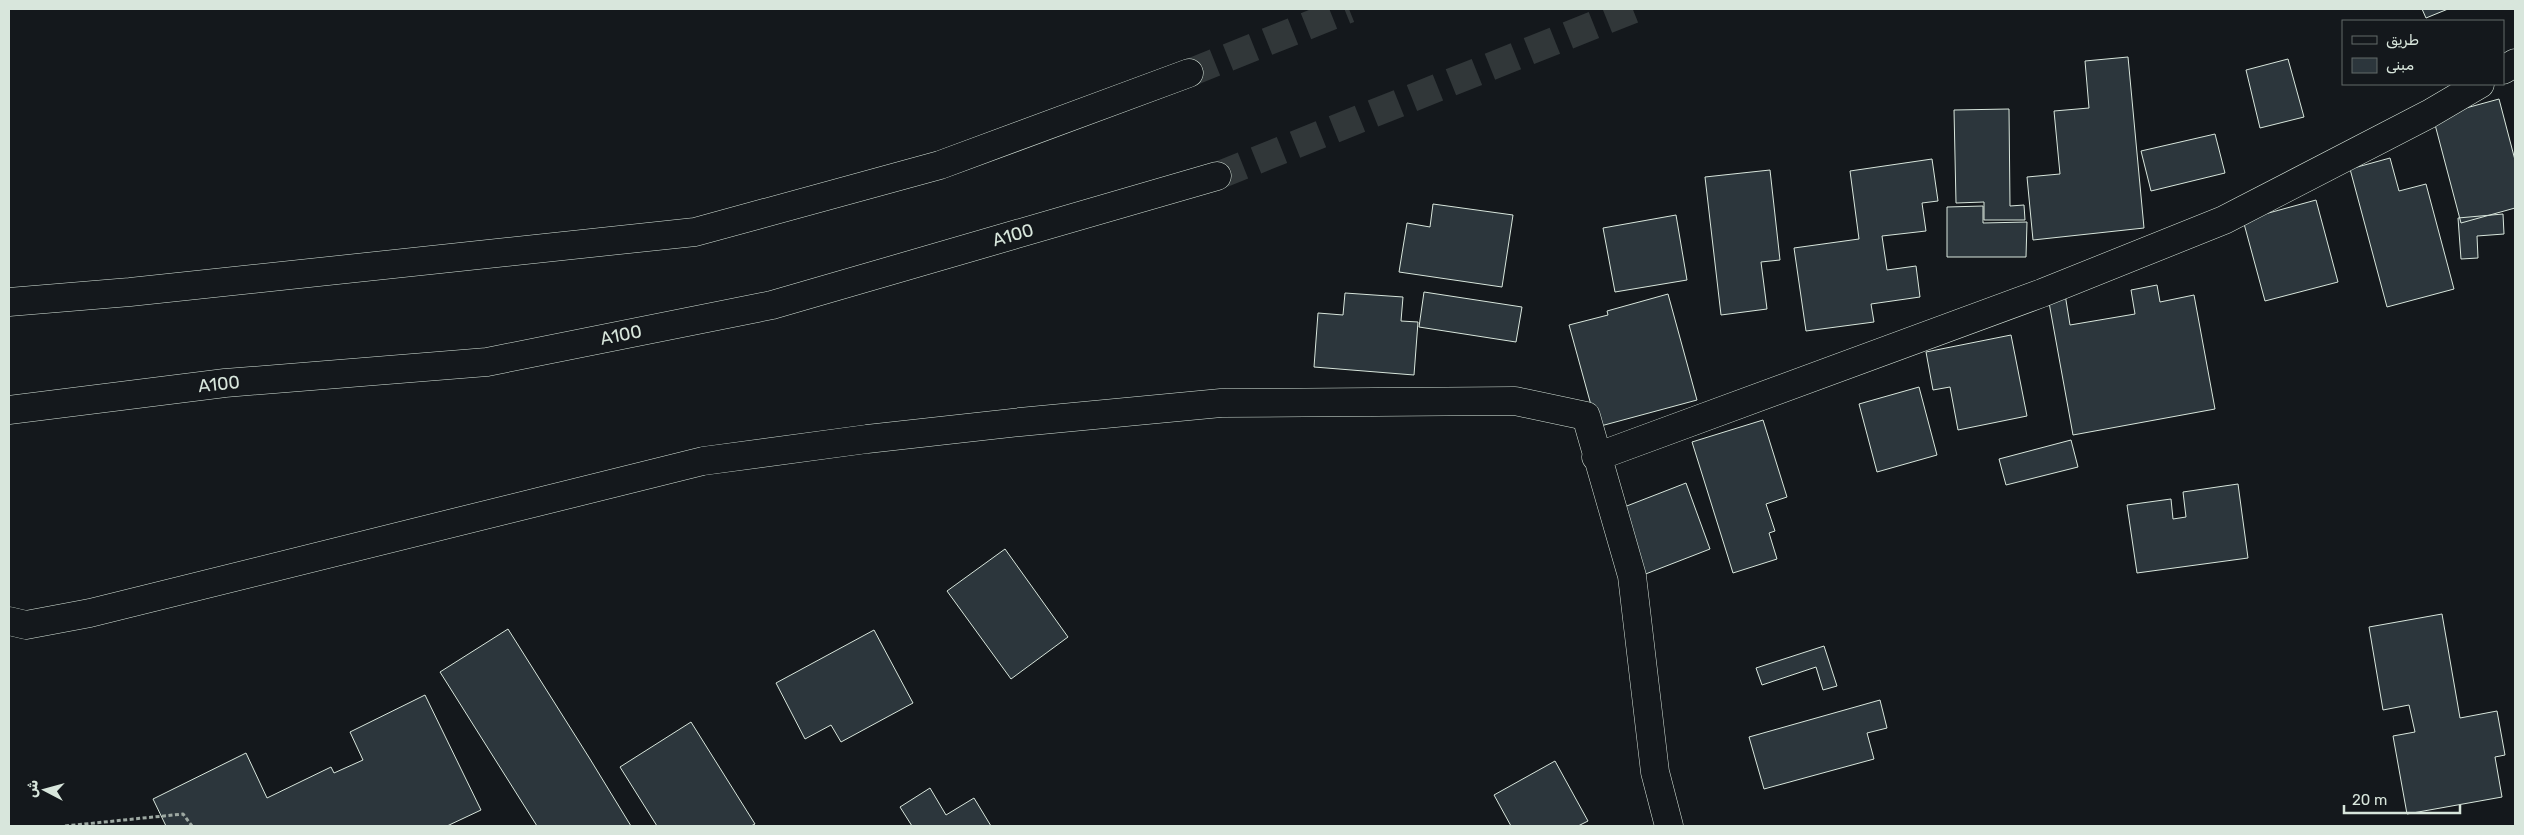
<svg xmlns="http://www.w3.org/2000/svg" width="2524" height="835" font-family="Rubik,'Noto Sans Arabic',sans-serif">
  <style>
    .building { fill: #2c363c; stroke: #d8e6dc }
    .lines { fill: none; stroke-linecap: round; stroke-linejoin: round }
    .motorway-tunnel { stroke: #313739; stroke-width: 28; stroke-dasharray: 28 14; stroke-linecap: butt }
    .minor-casing { stroke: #d8e6dc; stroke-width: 29 }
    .motorway-casing { stroke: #d8e6dc; stroke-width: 29 }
    .path { stroke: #9da8a2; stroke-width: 3; stroke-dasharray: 4 2.5; stroke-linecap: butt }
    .minor { stroke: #14181c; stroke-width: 28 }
    .motorway { stroke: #14181c; stroke-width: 28 }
    .labels { text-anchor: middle; stroke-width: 4; stroke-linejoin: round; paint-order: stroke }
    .street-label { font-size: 18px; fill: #d8e6dc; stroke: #14181c }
  </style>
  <rect width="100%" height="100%" fill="#14181c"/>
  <path class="building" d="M2422,9H2448L2426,18Z
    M2128,57L2144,228L2033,240L2027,177L2060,174L2054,111L2089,108L2085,61Z
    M2288,59L2304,117L2260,128L2246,70Z
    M2499,99L2515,160V208L2461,223L2433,117Z
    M2009,109L2010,206L2024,205L2025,220H1984V202L1956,203L1954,110Z
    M2215,134L2225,173L2151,191L2141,151Z
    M2390,158L2399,191L2426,184L2454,289L2387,307L2350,169Z
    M1932,159L1938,201L1922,203L1926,231L1882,236L1887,270L1916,266L1920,297L1871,304L1874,322L1806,331L1794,248L1859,239L1850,171Z
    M1770,170L1780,260L1761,262L1767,309L1721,315L1705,177Z
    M2316,200L2338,282L2265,301L2243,220Z
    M1433,204L1513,215L1502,287L1399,272L1407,223L1430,227Z
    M1983,206V223L2027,222L2026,257H1947V207Z
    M2503,214L2504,234L2477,236L2478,258L2461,259L2458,218Z
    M1676,215L1687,280L1615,292L1603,228Z
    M2157,285L2160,302L2194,295L2215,409L2073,435L2048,297L2065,294L2070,325L2135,314L2131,290Z
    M1424,292L1522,307L1516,342L1419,327Z
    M1345,293L1403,297L1401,321L1418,322L1414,375L1314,367L1318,313L1343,315Z
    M1668,294L1697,400L1597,427L1569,325L1608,315L1607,311Z
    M2011,335L2027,416L1958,430L1950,387L1933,390L1926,352Z
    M1919,387L1937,455L1877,472L1859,404Z
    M1763,420L1787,497L1766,504L1775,531L1769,533L1777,559L1733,573L1692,442Z
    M2071,440L2078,467L2006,485L1999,459Z
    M1686,483L1710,549L1643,575L1619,509Z
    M2238,484L2248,558L2137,573L2127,505L2171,499L2173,519L2186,517L2183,492Z
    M1005,549L1068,637L1011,679L947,591Z
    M2442,614L2460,718L2497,711L2505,755L2495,757L2502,797L2407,814L2393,736L2415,732L2409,705L2383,710L2369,627Z
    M508,629L590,759L631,826H537L440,672Z
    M874,630L913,703L841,742L831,725L805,739L776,683Z
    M1824,646L1837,686L1823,690L1816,667L1762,685L1756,668Z
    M425,695L481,810L447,826H166L153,799L246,753L267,798L331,767L334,773L363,760L350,732Z
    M1880,700L1887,728L1867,733L1874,759L1764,789L1749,737Z
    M691,722L755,824L751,826H657L620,767Z
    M1555,761L1588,821L1578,826H1511L1494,795Z
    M930,788L946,815L974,798L991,826H912L900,807Z"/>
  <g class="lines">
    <path class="motorway-tunnel" d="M1189,73L1349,9
      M1217,176L1634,9"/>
    <defs>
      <path id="minor" d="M2503,70L2515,63
        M1596,457L2042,293L2224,220L2429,114L2480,84
        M9,621L26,625L90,613L703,461L867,439L1020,422L1221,403L1515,401L1586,416L1632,576L1655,772L1669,826"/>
      <path id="motorway" d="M9,302L130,292L695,232L940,165L1189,73
        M9,410L225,383L487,362L772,305L1217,176"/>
    </defs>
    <use href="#minor" class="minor-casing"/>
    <use href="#motorway" class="motorway-casing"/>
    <path class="path" d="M65,826L183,814L192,826"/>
    <use href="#minor" class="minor"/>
    <use href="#motorway" class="motorway"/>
  </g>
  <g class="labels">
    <g class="street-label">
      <text transform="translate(1013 235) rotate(-16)" y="6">A100</text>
      <text transform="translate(621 335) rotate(-11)" y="6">A100</text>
      <text transform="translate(219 384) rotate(-6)" y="6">A100</text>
    </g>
  </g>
  <rect width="2524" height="835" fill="none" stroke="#d8e6dc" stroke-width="20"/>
  <rect x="2342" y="20" width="162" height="65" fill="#14181c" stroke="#626a69"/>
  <rect x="2352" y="36" width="25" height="8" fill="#14181c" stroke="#626a69"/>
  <text x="2386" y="45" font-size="15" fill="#d8e6dc">طريق</text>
  <rect x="2352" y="58" width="25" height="15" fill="#2c363c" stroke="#626a69"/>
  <text x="2386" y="70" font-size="15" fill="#d8e6dc">مبنى</text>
  <g transform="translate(45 790) rotate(276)" stroke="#14181c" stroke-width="4" paint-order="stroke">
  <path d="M0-4L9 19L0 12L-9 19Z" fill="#d8e6dc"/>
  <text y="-8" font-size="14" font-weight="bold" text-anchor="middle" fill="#d8e6dc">ش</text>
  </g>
  <path d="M2344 805v8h116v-8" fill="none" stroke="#d8e6dc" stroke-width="2.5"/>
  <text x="2352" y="805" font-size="15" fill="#d8e6dc" stroke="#14181c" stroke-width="4" paint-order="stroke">20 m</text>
</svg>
